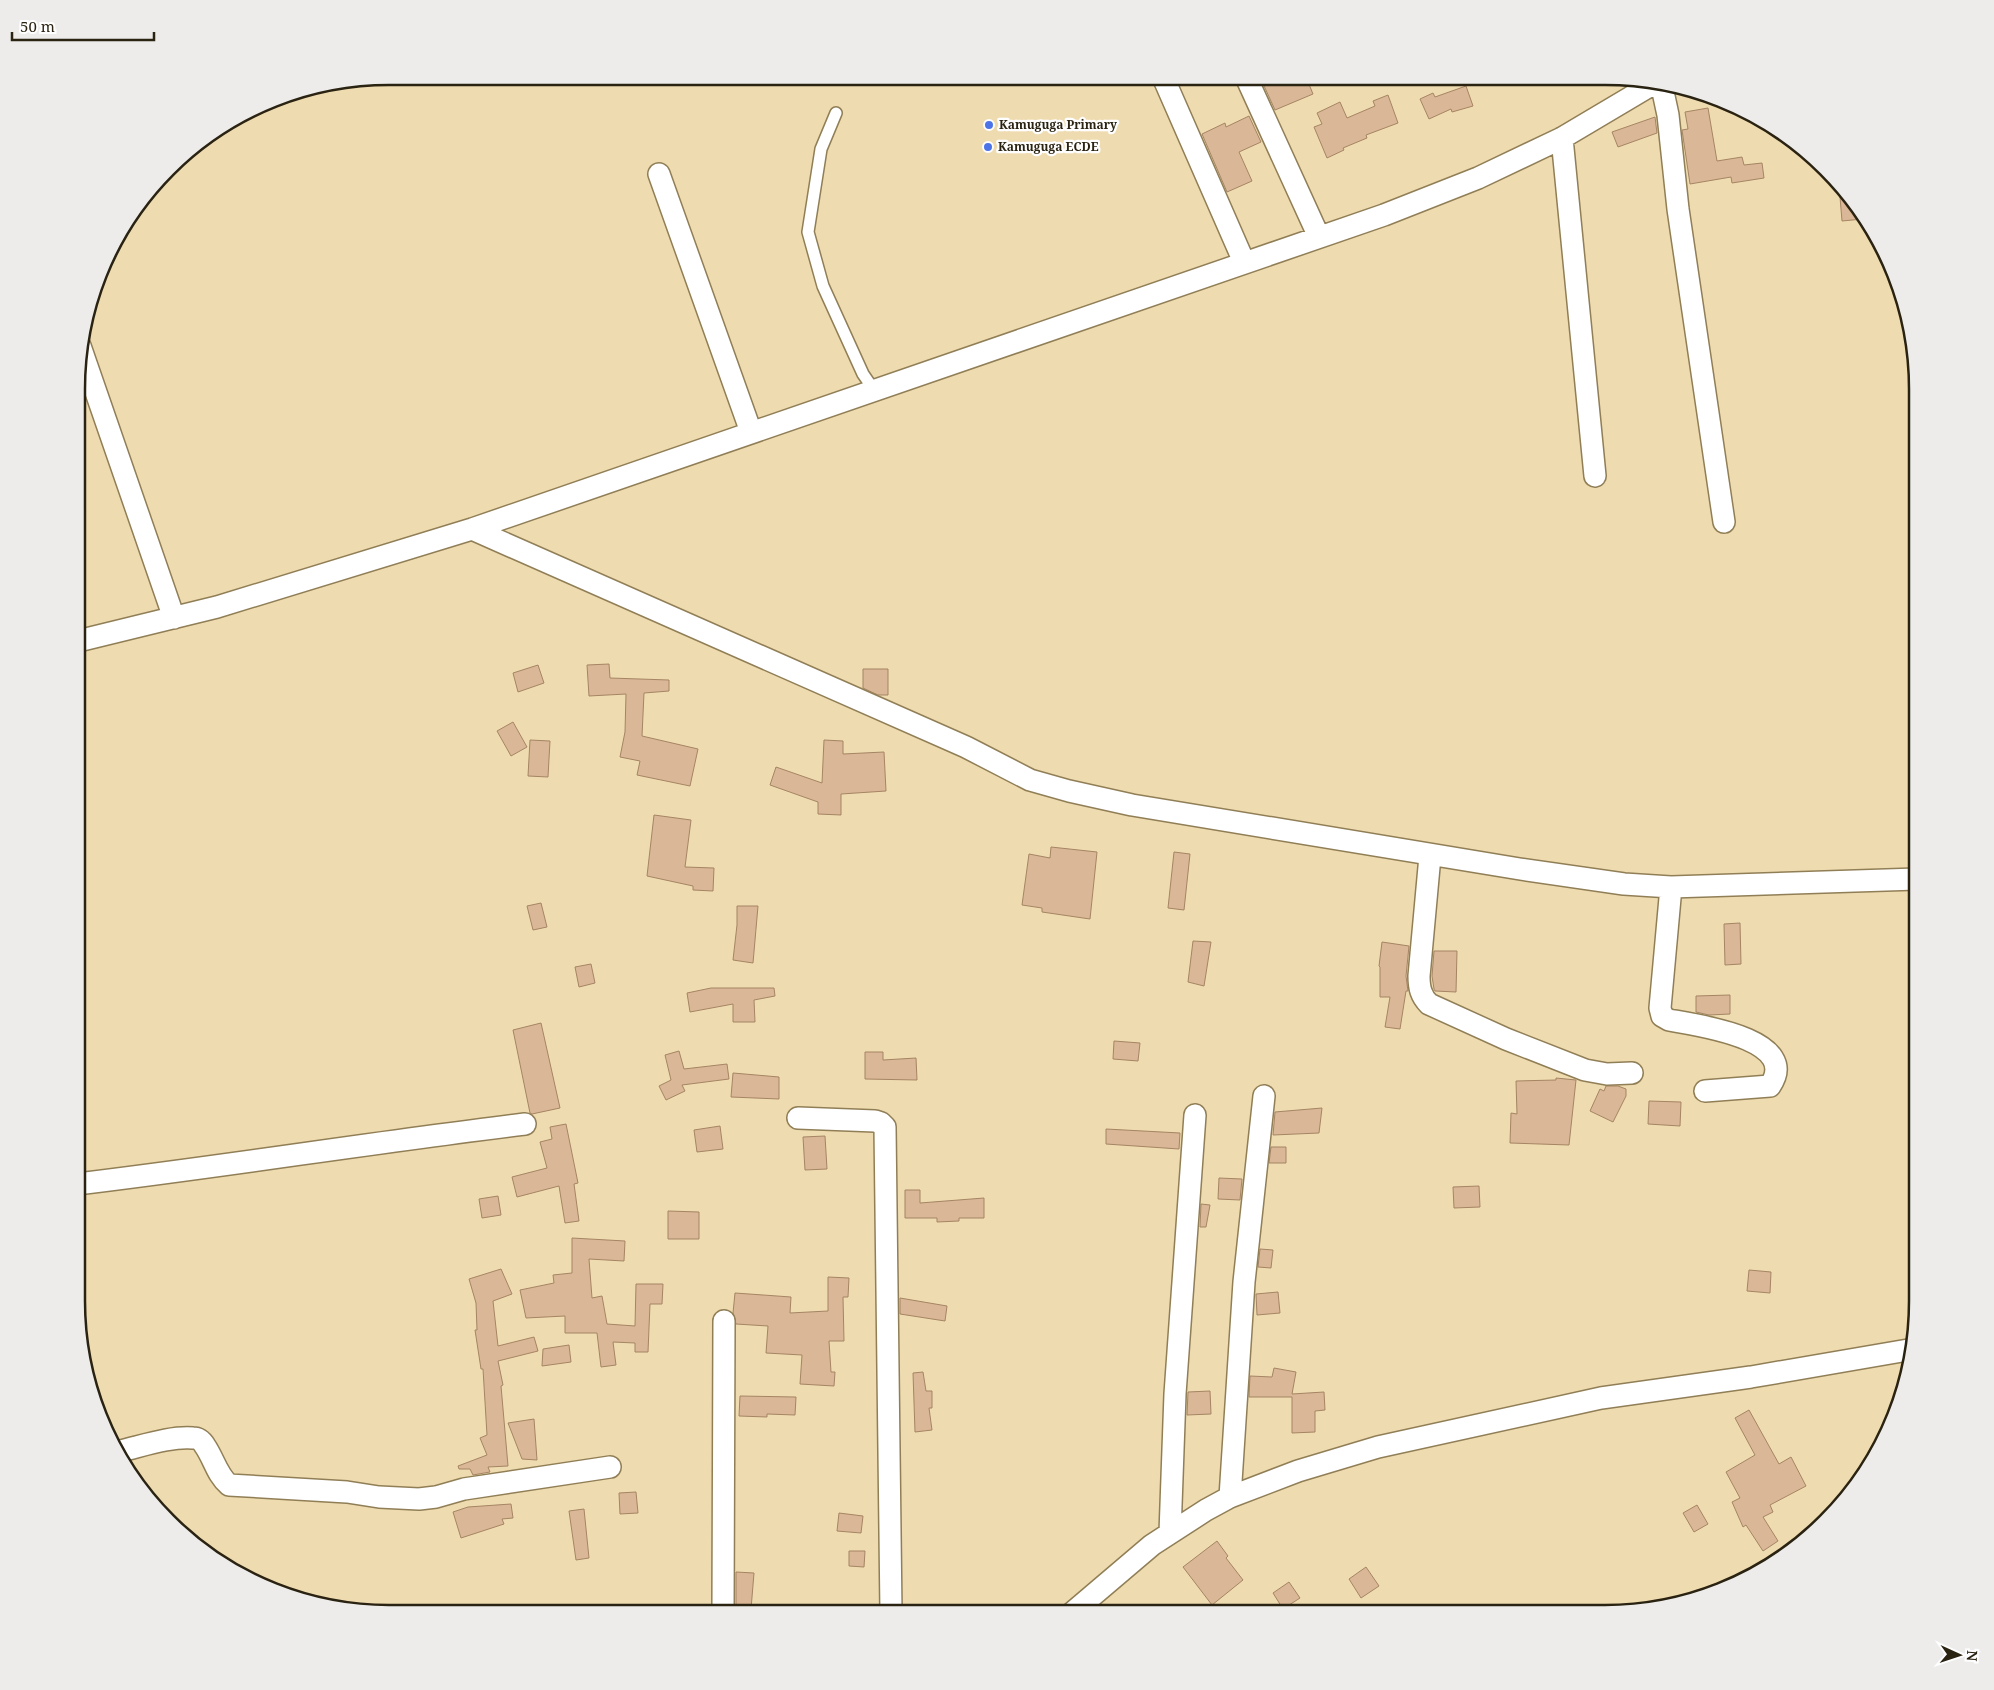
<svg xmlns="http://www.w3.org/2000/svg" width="1994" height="1690" font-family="'Noto Serif',serif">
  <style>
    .building { fill: #dab796; stroke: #a58564 }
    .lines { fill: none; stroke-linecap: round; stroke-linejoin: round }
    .lane-casing { stroke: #907e56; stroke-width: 14 }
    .street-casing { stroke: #907e56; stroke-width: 24 }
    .lane { stroke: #fff; stroke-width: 11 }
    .street { stroke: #fff; stroke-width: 21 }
    .poi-dot { fill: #4c74e7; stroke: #fefefe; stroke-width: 2 }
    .labels { text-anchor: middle; stroke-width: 4.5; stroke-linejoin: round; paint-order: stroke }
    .poi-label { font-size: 12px; font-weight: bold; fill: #2a2312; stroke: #fefefe; text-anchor: start }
    .rim { fill: none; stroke: #2a2312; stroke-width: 2.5 }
  </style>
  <rect width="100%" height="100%" fill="#efdbb0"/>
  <path class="building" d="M1260,77H1306L1313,94L1275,110Z
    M1466,86L1473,106L1452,112L1451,109L1429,119L1420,99L1433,93L1435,97Z
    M1388,95L1398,123L1366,135L1367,138L1343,148L1344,150L1327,158L1314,127L1322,124L1317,113L1340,102L1347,118L1375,106L1373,101Z
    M1708,108L1717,161L1742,157L1744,165L1762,163L1764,178L1732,183L1731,177L1690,184L1682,130L1688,129L1685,112Z
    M1249,116L1261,142L1239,152L1252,181L1227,192L1202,134L1225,123L1226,127Z
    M1655,117L1657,133L1618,147L1612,132Z
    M1839,185L1857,211L1863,219L1842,221Z
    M609,664L610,678L669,680V691L644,693L642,736L698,749L690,786L637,775L640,761L620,757L625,732L626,694L589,696L587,665Z
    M538,665L544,683L518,692L513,673Z
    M863,669H888V695H878L863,688Z
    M513,722L527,747L511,756L497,731Z
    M530,740L550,741L548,777L528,776Z
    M824,740L843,741V754L884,752L886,791L841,794V815L818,814V802L770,785L776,767L822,783Z
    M654,815L691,820L685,867L714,868L713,891L693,890V886L647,876Z
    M1051,847L1097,852L1090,919L1042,912V908L1022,905L1029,854L1050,858Z
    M1174,852L1190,854L1184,910L1168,908Z
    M541,903L547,927L533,930L527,906Z
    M737,906H758L753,963L733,960L737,925Z
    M1740,923L1741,964L1725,965L1724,924Z
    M1193,941L1211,942L1204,986L1188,982Z
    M1382,942L1409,946L1406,976L1408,991H1406L1400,1029L1385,1027L1390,997H1380V967L1379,966Z
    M1434,951H1457L1456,992L1435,991L1434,989L1432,976Z
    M591,964L595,983L579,987L575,967Z
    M711,988H774L775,996L754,1000L755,1022H733V1004L690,1012L687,993Z
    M1730,995V1014L1709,1015L1696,1012V996Z
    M541,1023L560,1108L532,1114L530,1113L513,1030Z
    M1114,1041L1140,1043L1138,1061L1113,1059Z
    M679,1051L684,1069L727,1064L729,1079L682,1085L685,1091L666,1100L659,1086L671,1080L665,1055Z
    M865,1052H883V1060L916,1058L917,1080L865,1079Z
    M733,1073L779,1077V1099L731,1097Z
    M1556,1078L1576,1080L1569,1145L1510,1143L1511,1113L1517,1114L1516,1081L1556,1080Z
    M1606,1086H1618L1626,1089V1096L1613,1122L1590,1111L1600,1089L1604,1091Z
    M1649,1101L1681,1102L1680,1126L1648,1124Z
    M1322,1108L1319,1133L1273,1135L1275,1112Z
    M566,1124L578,1183L574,1184L579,1221L565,1223L559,1186L517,1197L512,1177L547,1168L540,1142L552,1139L550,1127Z
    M720,1126L723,1149L697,1152L694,1130Z
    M1106,1129L1180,1133L1179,1149L1106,1144Z
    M825,1136L827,1169L805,1170L803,1137Z
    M1271,1147H1286V1163H1269Z
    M1219,1178L1242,1179L1240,1200L1218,1199Z
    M1479,1186L1480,1207L1454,1208L1453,1187Z
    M905,1190H920V1203L984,1198V1218H959V1221L937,1222V1218H905Z
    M498,1196L501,1215L482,1218L479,1199Z
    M1201,1204L1210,1205L1206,1227H1200Z
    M668,1211L699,1212V1239H668Z
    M572,1238L625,1241L624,1261L589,1259L592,1298L602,1296L607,1324L635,1326L636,1284H663L662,1304H650L648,1352H635V1343L613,1342L616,1365L601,1367L597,1333H565V1316L526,1318L520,1290L554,1283L553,1275L572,1273Z
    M1260,1249L1273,1250L1271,1268L1258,1267Z
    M501,1269L512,1294L493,1301L498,1346L534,1337L538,1351L498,1361L503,1385L501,1386L508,1466L488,1467L490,1472L473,1475L470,1469H459L458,1466L487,1455L480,1438L487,1435L483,1369H481L475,1330H477L476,1303L469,1279Z
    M1749,1270L1771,1272L1770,1293L1747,1291Z
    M828,1277L849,1278L848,1297H843L844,1341H829L831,1372H835L834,1386L800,1384L802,1355L766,1353L768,1326L736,1324L733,1313L735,1293L791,1297L790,1313L828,1311Z
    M1278,1292L1280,1313L1257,1315L1256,1294Z
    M900,1298L947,1306L945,1321L900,1314Z
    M569,1345L571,1362L542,1366L543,1349Z
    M1274,1368L1296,1372L1292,1394L1324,1392L1325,1410L1315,1411V1432L1292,1433V1397H1249L1250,1376L1272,1377Z
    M923,1372L926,1391H932V1408H929L932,1430L915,1432L913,1373Z
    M1210,1391L1211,1414L1187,1415L1188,1392Z
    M740,1396L796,1397L795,1415L767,1414V1417L739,1416Z
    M1749,1410L1779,1464L1791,1457L1806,1486L1770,1505L1773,1512L1763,1517L1778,1541L1763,1551L1746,1525L1743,1527L1732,1502L1740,1498L1726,1472L1755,1455L1735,1418Z
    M534,1419L537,1460L522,1459L508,1423Z
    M636,1492L638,1513L620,1514L619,1493Z
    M511,1504L513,1518L502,1519L504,1524L461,1538L453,1512L468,1507Z
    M1697,1505L1708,1524L1694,1532L1683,1513Z
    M584,1509L589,1558L576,1560L569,1511Z
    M839,1513L863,1516L861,1533L837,1531Z
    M1217,1541L1228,1556L1226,1558L1243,1580L1212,1605L1183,1567Z
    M849,1551H865L864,1567L849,1566Z
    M1366,1567L1379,1586L1361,1598L1349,1579Z
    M736,1572L754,1573L751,1609L736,1607Z
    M1289,1582L1300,1598L1283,1609L1273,1593Z"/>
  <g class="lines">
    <defs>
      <path id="lane" d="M836,113L821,149L808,232L823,286L863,374L874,390"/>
      <path id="street" d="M1163,77L1244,262
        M1246,77L1319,237
        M1662,87L1668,115L1678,209L1724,522
        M1562,138L1595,476
        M659,174L751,432
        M80,346L174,618
        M472,529L966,747L1030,780L1069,791L1132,805L1520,869L1624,884L1671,887L1917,879
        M78,641L217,607L472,529L1384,215L1478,178L1562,138L1653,84
        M1430,856L1419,976C1419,988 1421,996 1429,1004L1506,1039L1585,1070L1607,1074L1632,1073
        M1671,887L1660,1008L1662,1016L1669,1020C1697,1025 1802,1039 1770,1086L1705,1091
        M798,1118L875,1121L881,1123L885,1127L891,1613
        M77,1184C227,1166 376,1142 525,1124
        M120,1451C142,1446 171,1436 193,1438C199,1438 202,1441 205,1446C214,1459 217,1475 229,1485L347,1492L379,1497L419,1499L436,1497L464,1489L610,1467
        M1230,1497L1244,1282L1264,1096
        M1170,1533L1175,1394L1195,1115
        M1072,1613L1152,1545L1206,1510L1230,1497L1298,1471L1378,1447L1601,1398L1751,1377L1908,1350
        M723,1614L724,1321"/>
    </defs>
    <use href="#lane" class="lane-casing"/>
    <use href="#street" class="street-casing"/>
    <use href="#lane" class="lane"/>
    <use href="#street" class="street"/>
  </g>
  <g class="poi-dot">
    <circle cx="989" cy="125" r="5"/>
    <circle cx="988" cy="147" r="5"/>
  </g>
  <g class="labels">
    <g class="poi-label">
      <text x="999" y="129">Kamuguga Primary</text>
      <text x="998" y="151">Kamuguga ECDE</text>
    </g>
  </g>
  <path d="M0 0H1994V1690H0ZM389 85H1605A304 304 0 0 1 1909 389V1301A304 304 0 0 1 1605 1605H389A304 304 0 0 1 85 1301V389A304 304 0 0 1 389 85Z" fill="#edeceb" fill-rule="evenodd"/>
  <path class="rim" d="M389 85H1605A304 304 0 0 1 1909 389V1301A304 304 0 0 1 1605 1605H389A304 304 0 0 1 85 1301V389A304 304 0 0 1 389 85Z"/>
  <g transform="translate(1959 1655) rotate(93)" stroke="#fefefe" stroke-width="4" paint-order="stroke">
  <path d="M0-4L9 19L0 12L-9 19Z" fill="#2a2312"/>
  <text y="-8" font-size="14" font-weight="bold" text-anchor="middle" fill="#2a2312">N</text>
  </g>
  <path d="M12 32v8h142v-8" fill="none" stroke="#2a2312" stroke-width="2.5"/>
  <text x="20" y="32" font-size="15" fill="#2a2312" stroke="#fefefe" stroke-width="4" paint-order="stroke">50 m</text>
</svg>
